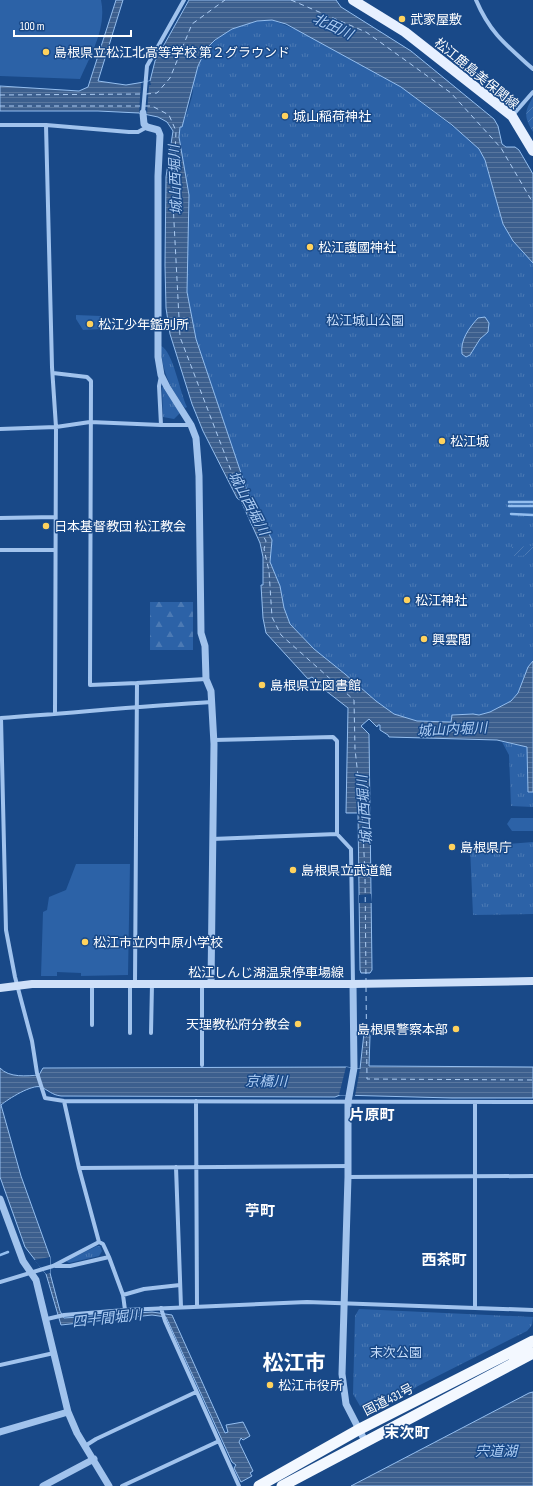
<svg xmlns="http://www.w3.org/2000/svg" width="533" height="1486" font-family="'Sofia Sans Condensed','Noto Sans JP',sans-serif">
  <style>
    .grass { fill: #2c62a7 }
    .forest { fill: url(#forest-firs) }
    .park { fill: url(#park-tufts) }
    .garden { fill: url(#garden-furrows) }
    .water { fill: url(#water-rules); stroke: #94beef }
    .pier { fill: #194988 }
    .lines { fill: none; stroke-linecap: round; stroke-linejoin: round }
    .stream { stroke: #94beef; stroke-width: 2.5 }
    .ferry { stroke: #adcdf4; stroke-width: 1; stroke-dasharray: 5 4; stroke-linecap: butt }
    .minor { stroke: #a1c3ed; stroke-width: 4 }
    .tertiary { stroke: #a1c3ed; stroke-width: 7 }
    .secondary { stroke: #cee0f9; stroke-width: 8 }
    .primary { stroke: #e7f0ff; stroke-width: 10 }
    .trunk { stroke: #f3f8ff; stroke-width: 11 }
    .poi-dot { fill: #ffd25d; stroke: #194988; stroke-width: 1.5 }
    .labels { text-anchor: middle; stroke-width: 3; stroke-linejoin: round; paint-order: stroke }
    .poi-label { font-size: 13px; fill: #fff; stroke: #194988; text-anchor: start }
    .street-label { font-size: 13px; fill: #fff; stroke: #194988 }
    .park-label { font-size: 13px; fill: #c7ddfa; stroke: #194988 }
    .water-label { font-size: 14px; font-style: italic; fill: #adcdf4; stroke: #194988 }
    .quarter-label { font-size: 15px; font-weight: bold; fill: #fff; stroke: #194988 }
    .town-label { font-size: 21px; font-weight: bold; fill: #fff; stroke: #194988 }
  </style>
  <defs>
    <pattern id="forest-firs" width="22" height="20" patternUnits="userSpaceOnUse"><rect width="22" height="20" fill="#2c62a7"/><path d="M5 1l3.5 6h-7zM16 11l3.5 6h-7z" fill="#4c7ab4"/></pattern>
    <pattern id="park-tufts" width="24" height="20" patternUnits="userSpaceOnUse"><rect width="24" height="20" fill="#2c62a7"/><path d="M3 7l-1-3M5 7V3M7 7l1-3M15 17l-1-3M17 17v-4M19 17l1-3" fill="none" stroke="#4c7ab4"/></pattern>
    <pattern id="garden-furrows" width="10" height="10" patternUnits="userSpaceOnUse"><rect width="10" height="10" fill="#2c62a7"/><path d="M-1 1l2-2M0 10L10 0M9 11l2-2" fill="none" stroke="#4c7ab4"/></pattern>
    <pattern id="water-rules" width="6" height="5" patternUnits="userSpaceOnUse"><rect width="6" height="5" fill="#3c5f8e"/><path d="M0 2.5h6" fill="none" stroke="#59779f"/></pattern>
  </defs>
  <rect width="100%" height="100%" fill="#194988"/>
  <path class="grass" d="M0,0H101C107,28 91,54 80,79L0,76Z
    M76,315L101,316V329L83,330L76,319Z
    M511,818H533V831H512L507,824Z
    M76,864H130L128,975L81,976V973L57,972V976H41L43,912L47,910L49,897L66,890Z"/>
  <path class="forest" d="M150,602H193V650H150Z"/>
  <path class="park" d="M272,20L302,32L401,87L461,133L479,149L484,158L503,224L513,241L533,263V661L528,667L518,693L511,701L490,712L479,715L473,714L452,715L451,722L417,721L394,714L376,701L345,674L314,649L290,624L284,608L280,586L270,562L272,540L246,488L196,339L187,292L189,195L179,136L180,127H182C185,117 193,98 193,89C192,63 210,40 233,29C246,23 258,20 272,20Z
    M161,346C173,351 180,393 187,407L185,408C170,387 162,373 161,346Z
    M162,386L180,413L174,419L163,417Z
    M502,742L527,747L528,792H533V807L511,806L509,755Z
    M533,842V914L473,915L470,847Z
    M97,1246H100L102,1251L99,1256L69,1263L66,1261Z
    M359,1309L533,1317L532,1325L527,1331L418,1386L404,1395L370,1413L360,1406L353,1394L355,1316Z"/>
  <path class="garden" d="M533,97V132C524,117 524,112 533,97Z
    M533,546V555L513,556L512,547Z"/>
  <path class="water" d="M116,0H123L98,81L126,85L150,81L155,61L189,0H336L341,7L411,51L494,119L498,126L502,144L506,147H515L519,150L533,174V263L513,241L503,224L485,160L479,149L452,125L401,87L286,24L272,20L257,21L232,29L215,40L206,49L198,66L182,127H180L179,137L189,195L187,292L196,339L246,488L272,540L270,562L280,586L284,608L290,624L314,649L345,674L376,701L394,714L417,721L451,722L452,715L473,714L479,715L490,712L511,701L518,693L528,667L533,661V792H528L527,747L497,740L389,737L388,735L380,730V725H378L377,727L369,719L361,726L369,734L372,970L370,973H361L360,970L358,813H346L348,708L321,687V685L312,677L308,679L266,633L263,618L261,585H263V557L260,543L241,501L237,498L203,431L192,404L170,334L166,308L165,265L166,177L173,131L167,122L158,117L139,113L98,111H0V86L79,91L88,87Z
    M485,317L489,323L488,332L480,339L470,355L466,357L462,354C460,340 469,328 478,318Z
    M364,1033H369L370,1036L369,1066L533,1067V1098H452L340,1095L335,1097L61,1096C52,1095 48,1090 41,1087C32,1084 8,1099 1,1105L21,1176L50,1257V1273L60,1311L64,1318L152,1312L172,1315L225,1433L228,1432L226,1425L243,1422L250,1436L243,1440L241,1438L239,1442L253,1471L250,1473L252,1476L241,1482L234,1468L236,1465L232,1462L166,1317L152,1315L61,1325L46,1274L25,1247L0,1177V1068C9,1078 27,1076 39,1075L43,1068L346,1067L360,1069Z
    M533,1392V1486H351L529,1393Z"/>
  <path class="pier" d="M150,81L151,85H149L147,114L139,113L141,83Z
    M371,894L372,903H359V895Z
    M346,1067L360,1069L355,1096L339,1095Z
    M50,1257V1273L46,1274L34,1260Z"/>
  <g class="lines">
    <path class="stream" d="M509,502H533
      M509,506H533
      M511,514L533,515
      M0,1255L8,1252"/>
    <path class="ferry" d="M291,0L366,32L451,93L501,148L533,203
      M146,94L157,93L170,78L192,24L225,0
      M0,95L143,94
      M0,106H141
      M145,106H152L169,115L176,131L173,203L180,337L240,494L266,541L264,549L269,571L272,617L281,635L354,700L355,749L362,812L365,874L366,980
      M366,987L367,1079L533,1080"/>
    <path class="minor" d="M476,0C490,33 506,45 533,69
      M143,113L147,66L184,0
      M512,116L533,92
      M0,125H46L129,132H138L147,127
      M46,125L52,367L56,427L55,714
      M53,373L87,377L91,381L90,685L137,683L135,984
      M161,376L159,386L161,425
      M0,429L56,427L90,422L161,425H191
      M0,518L55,517
      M0,550H55
      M137,683L206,679
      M212,702C141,706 72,713 1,718L6,930L15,977L32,1041L37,1073L45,1098L64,1101L533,1102
      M214,740L333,737L337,741V834
      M212,839L337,834L351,849L353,984
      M92,1025V984
      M130,1033V985
      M151,1033L152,984
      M202,1065V984
      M196,1101L197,1306
      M176,1167L181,1307
      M79,1168L348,1166
      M348,1177L533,1176
      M109,1257L123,1295L125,1310
      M55,1266H70L109,1257L103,1244L99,1242
      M0,1282L53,1266L99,1242L79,1168L64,1101
      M123,1295L144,1289L180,1285
      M475,1307V1102
      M161,1308L165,1321L239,1486
      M47,1319L64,1315L125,1310L307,1302L533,1310
      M0,1365L54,1353
      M85,1446L96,1439L196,1392
      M122,1486L219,1441"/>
    <path class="tertiary" d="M143,113L144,124L147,127L158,130L160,135L158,176V357L161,375L167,387L191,425L196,438L199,476L201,633L205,646L206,679L211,691L214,744L211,984
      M353,984L354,1068L348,1102V1177L342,1374L346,1404L365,1441
      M0,1199L23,1261L36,1280L68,1412L77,1433L109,1486
      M0,1432L68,1412
      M43,1486L94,1459"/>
    <path class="secondary" d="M0,988L32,984H353L533,981"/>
    <path class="primary" d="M353,0L405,32L512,116L533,151"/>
    <path class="trunk" d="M259,1486L358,1430L533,1341
      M282,1486L533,1353"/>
  </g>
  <g class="poi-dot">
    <circle cx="402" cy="19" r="4"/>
    <circle cx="46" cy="52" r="4"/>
    <circle cx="285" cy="116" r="4"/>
    <circle cx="310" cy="247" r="4"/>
    <circle cx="90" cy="324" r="4"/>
    <circle cx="442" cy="441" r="4"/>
    <circle cx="46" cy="526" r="4"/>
    <circle cx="407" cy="600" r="4"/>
    <circle cx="424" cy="639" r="4"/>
    <circle cx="262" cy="685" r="4"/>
    <circle cx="452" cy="847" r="4"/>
    <circle cx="293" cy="870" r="4"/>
    <circle cx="85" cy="942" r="4"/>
    <circle cx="298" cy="1024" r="4"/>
    <circle cx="456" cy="1029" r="4"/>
    <circle cx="270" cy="1385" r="4"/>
  </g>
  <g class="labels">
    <g class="poi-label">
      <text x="410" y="24">武家屋敷</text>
      <text x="54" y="57">島根県立松江北高等学校 第２グラウンド</text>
      <text x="293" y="121">城山稲荷神社</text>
      <text x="318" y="252">松江護國神社</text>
      <text x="98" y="329">松江少年鑑別所</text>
      <text x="450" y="446">松江城</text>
      <text x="54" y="531">日本基督教団 松江教会</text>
      <text x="415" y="605">松江神社</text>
      <text x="432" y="644">興雲閣</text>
      <text x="270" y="690">島根県立図書館</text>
      <text x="460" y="852">島根県庁</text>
      <text x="301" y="875">島根県立武道館</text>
      <text x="93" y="947">松江市立内中原小学校</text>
      <text x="290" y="1029" text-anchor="end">天理教松府分教会</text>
      <text x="448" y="1034" text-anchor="end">島根県警察本部</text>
      <text x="278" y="1390">松江市役所</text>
    </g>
    <g class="street-label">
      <text transform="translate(477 73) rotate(39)" y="5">松江鹿島美保関線</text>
      <text x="266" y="977">松江しんじ湖温泉停車場線</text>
      <text transform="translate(388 1399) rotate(-27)" y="5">国道431号</text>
    </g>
    <g class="park-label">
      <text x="365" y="325">松江城山公園</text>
      <text x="396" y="1357">末次公園</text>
    </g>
    <g class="water-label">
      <text transform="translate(333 26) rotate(25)" y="5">北田川</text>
      <text transform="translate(175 180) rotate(-92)" y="5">城山西堀川</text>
      <text transform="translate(249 503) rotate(62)" y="5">城山西堀川</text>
      <text transform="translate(452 729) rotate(-3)" y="5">城山内堀川</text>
      <text transform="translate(364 810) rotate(-94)" y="5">城山西堀川</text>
      <text transform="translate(266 1081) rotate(1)" y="5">京橋川</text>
      <text transform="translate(107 1318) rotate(-6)" y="5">四十間堀川</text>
      <text x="496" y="1456">宍道湖</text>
    </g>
    <g class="quarter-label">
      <text x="372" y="1120">片原町</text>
      <text x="260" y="1216">苧町</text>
      <text x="444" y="1265">西茶町</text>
      <text x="407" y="1438">末次町</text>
    </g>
    <g class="town-label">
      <text x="294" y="1370">松江市</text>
    </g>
  </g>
  <path d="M14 30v6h117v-6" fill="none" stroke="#ffffff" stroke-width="2"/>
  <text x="20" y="30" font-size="12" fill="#ffffff" stroke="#194988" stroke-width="3" paint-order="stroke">100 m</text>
</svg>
